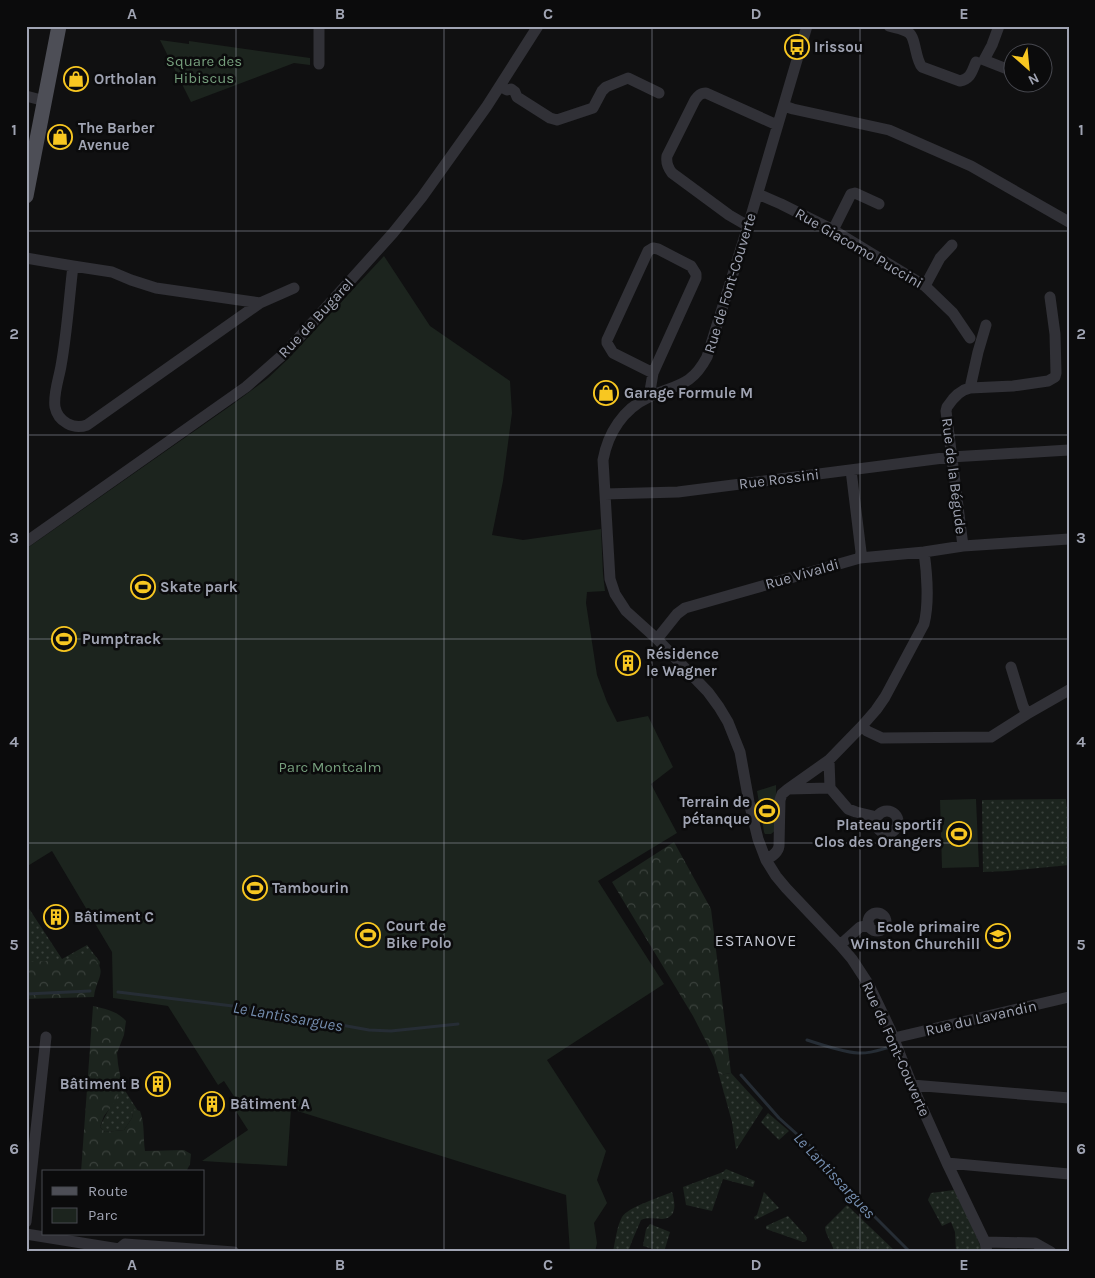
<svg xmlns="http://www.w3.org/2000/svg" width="1095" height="1278" font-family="Karla,sans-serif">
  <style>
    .grass { fill: url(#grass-dots) }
    .forest { fill: url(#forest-crowns) }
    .green { fill: #1c241e }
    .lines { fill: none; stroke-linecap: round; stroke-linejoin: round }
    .stream { stroke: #262d35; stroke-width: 3 }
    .minor { stroke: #313137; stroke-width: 11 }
    .major { stroke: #4d4e56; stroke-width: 15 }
    .grid { fill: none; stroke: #a0a4b3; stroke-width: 1; stroke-opacity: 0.55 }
    .labels { text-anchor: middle; stroke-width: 5; stroke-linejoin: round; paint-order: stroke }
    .poi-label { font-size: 15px; font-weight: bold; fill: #a0a4b3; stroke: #0b0b0c; text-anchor: start }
    .park-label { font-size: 15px; fill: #769f7d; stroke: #0b0b0c }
    .street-label { font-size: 15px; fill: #a0a4b3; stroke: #0b0b0c }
    .neighbourhood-label { font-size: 16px; letter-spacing: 1px; fill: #c1c4cf; stroke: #0b0b0c }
    .water-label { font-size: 16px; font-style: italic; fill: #758eb0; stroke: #0b0b0c }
    .neatline { fill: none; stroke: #a0a4b3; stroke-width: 2 }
    .grid-label { font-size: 16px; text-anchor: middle; font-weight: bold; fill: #a0a4b3 }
  </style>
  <defs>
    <pattern id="grass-dots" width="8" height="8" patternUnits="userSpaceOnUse" patternTransform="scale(1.25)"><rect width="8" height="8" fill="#1c241e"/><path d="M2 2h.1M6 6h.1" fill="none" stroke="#3a413c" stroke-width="1.8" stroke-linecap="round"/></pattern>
    <pattern id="forest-crowns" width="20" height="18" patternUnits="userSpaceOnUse" patternTransform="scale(1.25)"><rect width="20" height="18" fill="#1c241e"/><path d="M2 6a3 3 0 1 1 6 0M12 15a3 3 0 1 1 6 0" fill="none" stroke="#3a413c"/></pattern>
  </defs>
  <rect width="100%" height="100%" fill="#101011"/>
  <path class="grass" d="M1066,799L1069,829V865L1008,871L983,872L982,800Z
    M26,904L62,959L87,945L100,962L95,988L26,990Z
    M731,1073L763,1108L736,1150L732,1122L719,1075Z
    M122,1086L138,1111L133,1110L132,1118L124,1130L105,1132L100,1127C106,1113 115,1100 122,1086Z
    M768,1113L789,1131L779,1140L761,1122Z
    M726,1169L755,1181L753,1187L723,1179L712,1211L686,1205L683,1187L723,1172Z
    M954,1190L967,1215L983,1252H956L955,1232L951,1222L942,1226L928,1200L931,1193Z
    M672,1192C675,1202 678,1218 662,1219C655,1219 649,1217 641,1220L632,1241L628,1252H613C615,1242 617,1226 622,1217C628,1207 661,1197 672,1192Z
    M764,1192L779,1208L755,1220L754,1217L757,1215Z
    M847,1205L896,1252H834C833,1243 825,1235 825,1227Z
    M788,1216L806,1236L807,1240L805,1242H803L766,1229V1226Z
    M650,1224L670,1232L664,1252L643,1246L646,1229Z"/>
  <path class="forest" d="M674,842L711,909L731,1073L719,1075L714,1057L693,1016L612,882Z
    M81,955H90C110,972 96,977 94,997L26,999V962L65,960Z
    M93,1006C106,1009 117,1011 126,1021L124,1035L117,1053L118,1064L122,1086L114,1103L104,1116L100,1127L105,1132L124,1130L132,1118L133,1109L140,1111C145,1124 143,1137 145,1151L184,1150L191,1154L190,1164L186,1172H81Z"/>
  <path class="green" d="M160,40L189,44V41L310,58V65L294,63L191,102Z
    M384,256L430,326L510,381L512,413L503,481L492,535L523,540L601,529L603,574L605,591L587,592L586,603L597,675L607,702L617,722L648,716L673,767L651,784L677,833L598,881L664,984L547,1060L606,1151L597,1180L607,1203L594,1223L597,1243L595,1252H570L566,1195L291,1109L287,1166L202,1161L248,1130L232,1105L237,1101L224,1081L218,1085L168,1006L113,998L112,952L52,851L26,867V549L233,404L268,378L289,358Z
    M776,785V830L771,834H765L764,832L757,791Z
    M976,799L979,867L942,868L940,800Z"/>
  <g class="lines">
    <path class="stream" d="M118,992L241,1007L369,1030L391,1031L458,1024
      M26,994L90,991
      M807,1040C822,1045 843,1052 858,1053C869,1054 879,1050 890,1047
      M741,1075L779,1118L820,1155L852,1196L864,1206L910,1252"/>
    <path class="minor" d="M807,26L748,226L707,357C691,387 677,384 649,397C623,409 608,433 603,460L610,579L615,594L626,611L657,639L708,692L719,707L728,722L740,752L749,802L758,839L766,860L776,876L786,888L840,945L852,959L869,985L890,1029L912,1085L947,1163L985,1242L987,1252
      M889,26C895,28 904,29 909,33C916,38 915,59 922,67L960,81C971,79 972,71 976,62
      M999,26L992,45L984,60L1012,71
      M319,64V26
      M1028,82L1029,84
      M500,86L507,90L511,89L515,92L517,97L550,118L557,120L593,108L602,91L606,87L628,78L659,93
      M26,96L45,101
      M784,106L793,109L889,130L971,166L1069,222
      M758,194L781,204L833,230L925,286L953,313L970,338
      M748,226L729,215L672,173C668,168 666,162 667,156L695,100C698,96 700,93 706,93L777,125
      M833,230L851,194L855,193L879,204
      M26,258L73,266L112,272L131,280L156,288L260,303
      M73,266C69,299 67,333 61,366C59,378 53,394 55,407C58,422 74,430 87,425L260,303L294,288
      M925,286L940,258L952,245
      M970,388L978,352L986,325
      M649,397L653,373L696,278V274L691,266L658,249L653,248L648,251L607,340V343L613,353L653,373
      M851,470L861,552L860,558
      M605,494L678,492L951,457L1069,450
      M26,542L246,387L286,352L393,233L422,197L487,106L538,26
      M963,546L946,411L947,407L953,399L958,394L964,390L970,388L1013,386L1048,381L1055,377L1056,373L1055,334L1050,297
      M657,639L677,614L685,608L860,558L924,552L963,546L1069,539
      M1011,667L1023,706L1027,714
      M862,726L867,731L882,738L991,737L1027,714L1069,690
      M829,760L830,788L848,809L856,812L877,817
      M788,789L830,788
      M876 822a11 11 0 1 1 22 0a11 11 0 1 1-22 0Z
      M766,860C772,856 778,853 779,846L780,800L782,794L788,789L829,760L862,726L876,710L885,697L924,624C929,604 927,573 924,552
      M868 922a9 9 0 1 1 18 0a9 9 0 1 1-18 0Z
      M840,945L860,927L869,925
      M894,1038L1069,997
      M912,1085L1069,1098
      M947,1163L1069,1174
      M26,1222L46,1037
      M26,1234L119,1249L121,1252
      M985,1242L1035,1243L1051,1252
      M119,1249L125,1244L234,1252"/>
    <path class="major" d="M26,196L59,26"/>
  </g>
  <path class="grid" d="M236,26V1252M444,26V1252M652,26V1252M860,26V1252M26,231H1069M26,435H1069M26,639H1069M26,843H1069M26,1047H1069"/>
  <defs>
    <symbol id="bus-ring" viewBox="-11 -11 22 22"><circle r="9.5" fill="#0b0b0c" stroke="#f8c721" stroke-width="1.5"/><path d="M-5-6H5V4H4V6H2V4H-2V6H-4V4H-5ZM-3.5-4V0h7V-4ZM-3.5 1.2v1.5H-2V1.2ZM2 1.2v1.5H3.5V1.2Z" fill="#f8c721"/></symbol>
    <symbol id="shop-ring" viewBox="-11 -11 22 22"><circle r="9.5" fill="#0b0b0c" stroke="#f8c721" stroke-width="1.5"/><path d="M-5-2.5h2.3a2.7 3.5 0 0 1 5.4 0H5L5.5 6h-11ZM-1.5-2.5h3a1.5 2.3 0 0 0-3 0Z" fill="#f8c721"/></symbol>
    <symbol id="stadium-ring" viewBox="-11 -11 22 22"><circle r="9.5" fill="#0b0b0c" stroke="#f8c721" stroke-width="1.5"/><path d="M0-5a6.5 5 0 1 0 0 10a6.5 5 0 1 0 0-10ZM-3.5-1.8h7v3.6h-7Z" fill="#f8c721"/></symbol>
    <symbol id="building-ring" viewBox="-11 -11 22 22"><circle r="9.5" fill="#0b0b0c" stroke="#f8c721" stroke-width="1.5"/><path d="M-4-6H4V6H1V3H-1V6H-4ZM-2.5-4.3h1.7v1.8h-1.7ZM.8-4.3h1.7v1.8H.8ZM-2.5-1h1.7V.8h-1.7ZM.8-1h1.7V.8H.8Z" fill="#f8c721"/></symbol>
    <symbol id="school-ring" viewBox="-11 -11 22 22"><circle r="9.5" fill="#0b0b0c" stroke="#f8c721" stroke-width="1.5"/><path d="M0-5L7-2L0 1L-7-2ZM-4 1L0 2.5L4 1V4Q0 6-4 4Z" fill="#f8c721"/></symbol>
  </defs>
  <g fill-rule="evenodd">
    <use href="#bus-ring" x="783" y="33" width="28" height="28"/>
    <use href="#shop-ring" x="62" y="65" width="28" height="28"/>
    <use href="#shop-ring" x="46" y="123" width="28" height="28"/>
    <use href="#shop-ring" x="592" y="379" width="28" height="28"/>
    <use href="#stadium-ring" x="129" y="573" width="28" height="28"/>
    <use href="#stadium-ring" x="50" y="625" width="28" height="28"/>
    <use href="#building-ring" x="614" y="649" width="28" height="28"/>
    <use href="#stadium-ring" x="753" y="797" width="28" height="28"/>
    <use href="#stadium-ring" x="945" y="820" width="28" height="28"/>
    <use href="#stadium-ring" x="241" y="874" width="28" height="28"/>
    <use href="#building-ring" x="42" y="903" width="28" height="28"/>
    <use href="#stadium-ring" x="354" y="921" width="28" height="28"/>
    <use href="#school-ring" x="984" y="922" width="28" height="28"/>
    <use href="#building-ring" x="144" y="1070" width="28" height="28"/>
    <use href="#building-ring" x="198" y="1090" width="28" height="28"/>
  </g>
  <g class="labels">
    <g class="poi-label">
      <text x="814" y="52">Irissou</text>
      <text x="94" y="84">Ortholan</text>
      <text x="78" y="133">The Barber<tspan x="78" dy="17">Avenue</tspan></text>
      <text x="624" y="398">Garage Formule M</text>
      <text x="160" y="592">Skate park</text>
      <text x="82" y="644">Pumptrack</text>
      <text x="646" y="659">Résidence<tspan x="646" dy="17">le Wagner</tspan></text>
      <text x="750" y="807" text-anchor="end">Terrain de<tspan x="750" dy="17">pétanque</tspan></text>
      <text x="942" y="830" text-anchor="end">Plateau sportif<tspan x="942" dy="17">Clos des Orangers</tspan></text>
      <text x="272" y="893">Tambourin</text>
      <text x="74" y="922">Bâtiment C</text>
      <text x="386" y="931">Court de<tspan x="386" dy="17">Bike Polo</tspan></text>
      <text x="980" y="932" text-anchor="end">Ecole primaire<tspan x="980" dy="17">Winston Churchill</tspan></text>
      <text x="140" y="1089" text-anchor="end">Bâtiment B</text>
      <text x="230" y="1109">Bâtiment A</text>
    </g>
    <g class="park-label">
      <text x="204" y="66">Square des<tspan x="204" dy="17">Hibiscus</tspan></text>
      <text x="330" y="772">Parc Montcalm</text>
    </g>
    <g class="street-label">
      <text transform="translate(859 248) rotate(30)" y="5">Rue Giacomo Puccini</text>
      <text transform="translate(730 283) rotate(-73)" y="5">Rue de Font-Couverte</text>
      <text transform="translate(316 318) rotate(-47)" y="5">Rue de Bugarel</text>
      <text transform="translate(954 476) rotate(83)" y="5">Rue de la Bégude</text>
      <text transform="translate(779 479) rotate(-7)" y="5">Rue Rossini</text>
      <text transform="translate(802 574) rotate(-16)" y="5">Rue Vivaldi</text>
      <text transform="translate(981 1018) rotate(-13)" y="5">Rue du Lavandin</text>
      <text transform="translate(896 1049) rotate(66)" y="5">Rue de Font-Couverte</text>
    </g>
    <g class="neighbourhood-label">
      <text x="756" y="946">ESTANOVE</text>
    </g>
    <g class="water-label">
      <text transform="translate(288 1016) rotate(10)" y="6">Le Lantissargues</text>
      <text transform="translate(835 1175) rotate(47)" y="6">Le Lantissargues</text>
    </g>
  </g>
  <rect width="1095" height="1278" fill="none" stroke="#0b0b0c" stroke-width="55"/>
  <rect x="42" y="1170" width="162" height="65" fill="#0b0b0c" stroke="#47484f"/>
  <rect x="52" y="1187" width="25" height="8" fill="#4d4e56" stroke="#47484f"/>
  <text x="88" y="1196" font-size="15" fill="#a0a4b3">Route</text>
  <rect x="52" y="1208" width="25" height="15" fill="#1c241e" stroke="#47484f"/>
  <text x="88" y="1220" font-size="15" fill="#a0a4b3">Parc</text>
  <g transform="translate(1028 68) rotate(153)"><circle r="24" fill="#0b0b0c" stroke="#47484f"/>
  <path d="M0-4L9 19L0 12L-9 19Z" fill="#f8c721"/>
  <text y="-8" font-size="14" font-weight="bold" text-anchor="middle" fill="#a0a4b3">N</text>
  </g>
  <rect x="28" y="28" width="1040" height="1222" class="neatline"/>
  <g class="grid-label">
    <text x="132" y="19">A</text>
    <text x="340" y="19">B</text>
    <text x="548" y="19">C</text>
    <text x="756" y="19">D</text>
    <text x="964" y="19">E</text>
    <text x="14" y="135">1</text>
    <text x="1081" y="135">1</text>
    <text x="14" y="339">2</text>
    <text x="1081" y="339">2</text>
    <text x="14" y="543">3</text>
    <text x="1081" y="543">3</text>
    <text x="14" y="747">4</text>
    <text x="1081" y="747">4</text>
    <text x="14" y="950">5</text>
    <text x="1081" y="950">5</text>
    <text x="14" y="1154">6</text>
    <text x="1081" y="1154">6</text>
    <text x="132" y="1270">A</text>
    <text x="340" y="1270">B</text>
    <text x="548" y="1270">C</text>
    <text x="756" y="1270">D</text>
    <text x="964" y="1270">E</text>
  </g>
</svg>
